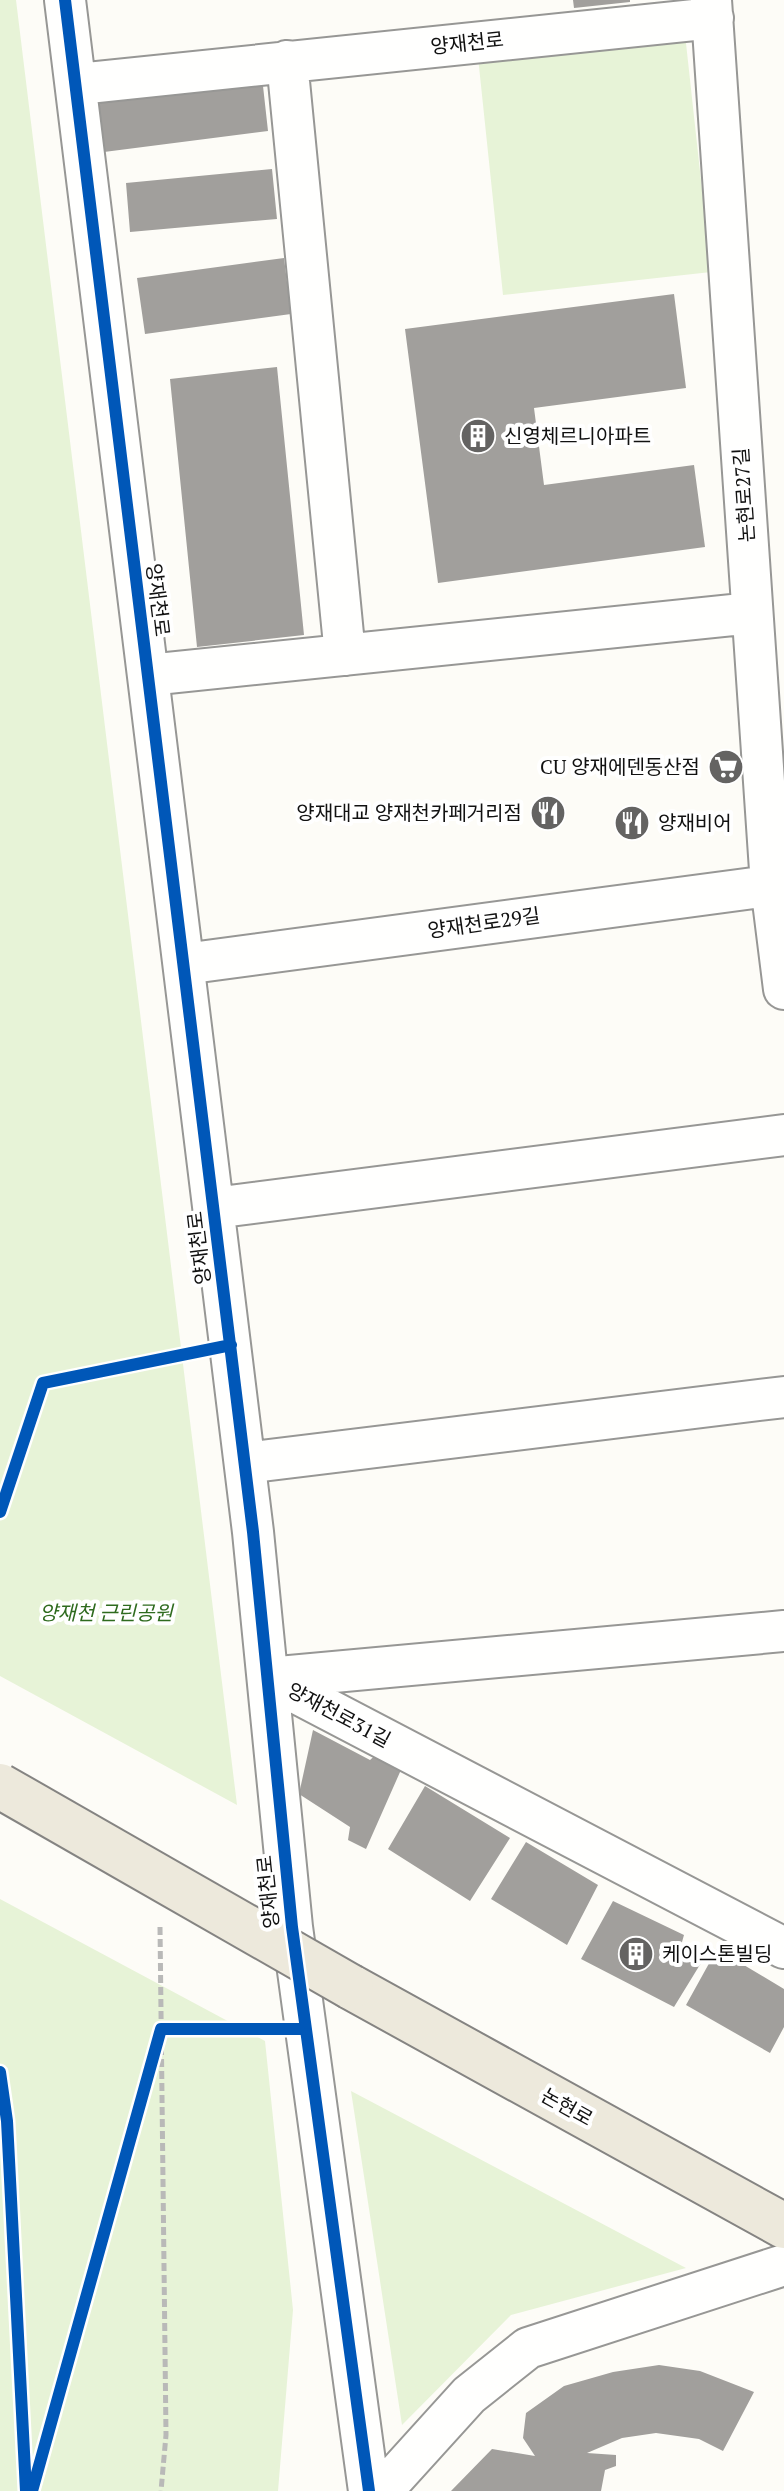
<svg xmlns="http://www.w3.org/2000/svg" width="784" height="2491" font-family="'PT Serif','Noto Sans KR',serif">
  <style>
    .green { fill: #e7f3d7 }
    .building { fill: #a19f9c }
    .lines { fill: none; stroke-linecap: round; stroke-linejoin: round }
    .minor-casing { stroke: #979795; stroke-width: 44 }
    .major-casing { stroke: #858482; stroke-width: 48 }
    .path { stroke: #b9b9b8; stroke-width: 5; stroke-dasharray: 8 4; stroke-linecap: butt }
    .minor { stroke: #fffffe; stroke-width: 40 }
    .major { stroke: #ede9dc; stroke-width: 44 }
    .major-bridge-casing { stroke: #858482; stroke-width: 48; stroke-linecap: butt }
    .major-bridge { stroke: #ede9dc; stroke-width: 44 }
    .cycleway-casing { stroke: #fff; stroke-width: 17 }
    .cycleway { stroke: #0057b8; stroke-width: 12 }
    .labels { text-anchor: middle; stroke-width: 8; stroke-linejoin: round; paint-order: stroke }
    .street-label { font-size: 20px; fill: #111; stroke: #fff }
    .poi-label { font-size: 20px; fill: #111; stroke: #fff; text-anchor: start }
    .park-label { font-size: 20px; font-style: italic; fill: #2f6b1f; stroke: #fff }
  </style>
  <rect width="100%" height="100%" fill="#fdfcf7"/>
  <path class="green" d="M0,0H16L237,1805L0,1676Z
    M685,34L711,272L503,295L478,57Z
    M0,1899L265,2041L293,2310L278,2491H0Z
    M351,2091L686,2268L511,2315L402,2425Z"/>
  <path class="building" d="M573,0H630V2L574,8Z
    M262,77L268,131L104,152L97,98Z
    M272,169L277,219L130,232L126,183Z
    M284,258L291,314L145,334L137,278Z
    M674,294L686,388L534,408L544,485L694,465L705,547L438,583L405,329Z
    M277,367L304,635L197,647L170,379Z
    M313,1730L370,1760L381,1750L404,1763L366,1849L348,1840L350,1827L299,1794Z
    M425,1786L510,1838L470,1901L388,1849Z
    M526,1842L598,1885L567,1945L491,1899Z
    M613,1901L684,1935L680,1949L701,1963L674,2007L581,1959Z
    M717,1949L784,1989V2027L770,2053L686,2005Z
    M659,2365L700,2371L754,2392L723,2451L699,2439L656,2433L622,2438L587,2453L616,2455V2466L605,2470L601,2491H451L492,2449L535,2456L523,2438L526,2413L564,2386L613,2372Z"/>
  <g class="lines">
    <defs>
      <path id="minor" d="M65,0L253,1532L292,1927L369,2491
        M711,0L771,885L784,989
        M287,61L345,655
        M78,84L713,18
        M148,675L752,613
        M184,964L784,884
        M214,1208L784,1135
        M245,1463L784,1397
        M268,1678L784,1948
        M268,1678L784,1631
        M382,2491L469,2395L528,2348L784,2265"/>
      <path id="major" d="M351,1987L784,2226"/>
    </defs>
    <use href="#minor" class="minor-casing"/>
    <use href="#major" class="major-casing"/>
    <path class="path" d="M160,1927L166,2435L161,2491"/>
    <use href="#minor" class="minor"/>
    <use href="#major" class="major"/>
    <defs>
      <path id="major-bridge" d="M0,1786L351,1987"/>
    </defs>
    <use href="#major-bridge" class="major-bridge-casing"/>
    <use href="#major-bridge" class="major-bridge"/>
    <defs>
      <path id="cycleway" d="M65,0L253,1532L292,1927L369,2491
        M0,1512L43,1383L231,1345
        M0,2072L7,2121L26,2491
        M32,2491L161,2029H304"/>
    </defs>
    <use href="#cycleway" class="cycleway-casing"/>
    <use href="#cycleway" class="cycleway"/>
  </g>
  <defs>
    <symbol id="building-disc" viewBox="-11 -11 22 22"><circle r="9.5" fill="#646362" stroke="#fff"/><path d="M-4-6H4V6H1V3H-1V6H-4ZM-2.5-4.3h1.7v1.8h-1.7ZM.8-4.3h1.7v1.8H.8ZM-2.5-1h1.7V.8h-1.7ZM.8-1h1.7V.8H.8Z" fill="#fff"/></symbol>
    <symbol id="supermarket-disc" viewBox="-11 -11 22 22"><circle r="9.5" fill="#646362" stroke="#fff"/><path d="M-6-5.5h2.5l.6 2H6L4.5 2H-2.5L-4.4-4H-6ZM-1.5 3.2a1.3 1.3 0 1 0 .1 0ZM3 3.2a1.3 1.3 0 1 0 .1 0Z" fill="#fff"/></symbol>
    <symbol id="restaurant-disc" viewBox="-11 -11 22 22"><circle r="9.5" fill="#646362" stroke="#fff"/><path d="M-5-6h1v4h1v-4h1v4h1v-4h1v5L-1.5 .5V6h-2V.5L-5-1ZM5-6V6H3V1.5H1.5Q1.5-4 5-6Z" fill="#fff"/></symbol>
  </defs>
  <g fill-rule="evenodd">
    <use href="#building-disc" x="458" y="416" width="40" height="40"/>
    <use href="#supermarket-disc" x="706" y="747" width="40" height="40"/>
    <use href="#restaurant-disc" x="528" y="793" width="40" height="40"/>
    <use href="#restaurant-disc" x="612" y="803" width="40" height="40"/>
    <use href="#building-disc" x="616" y="1934" width="40" height="40"/>
  </g>
  <g class="labels">
    <g class="street-label">
      <text transform="translate(467 43) rotate(-6)" y="7">양재천로</text>
      <text transform="translate(744 495) rotate(-94)" y="7">논현로27길</text>
      <text transform="translate(158 600) rotate(83)" y="7">양재천로</text>
      <text transform="translate(484 923) rotate(-8)" y="7">양재천로29길</text>
      <text transform="translate(199 1248) rotate(-97)" y="7">양재천로</text>
      <text transform="translate(339 1715) rotate(28)" y="7">양재천로31길</text>
      <text transform="translate(268 1892) rotate(-96)" y="7">양재천로</text>
      <text transform="translate(567 2107) rotate(29)" y="7">논현로</text>
    </g>
    <g class="poi-label">
      <text x="504" y="443">신영체르니아파트</text>
      <text x="700" y="774" text-anchor="end">CU 양재에덴동산점</text>
      <text x="522" y="820" text-anchor="end">양재대교 양재천카페거리점</text>
      <text x="658" y="830">양재비어</text>
      <text x="662" y="1961">케이스톤빌딩</text>
    </g>
    <g class="park-label">
      <text x="106" y="1620">양재천 근린공원</text>
    </g>
  </g>
</svg>
